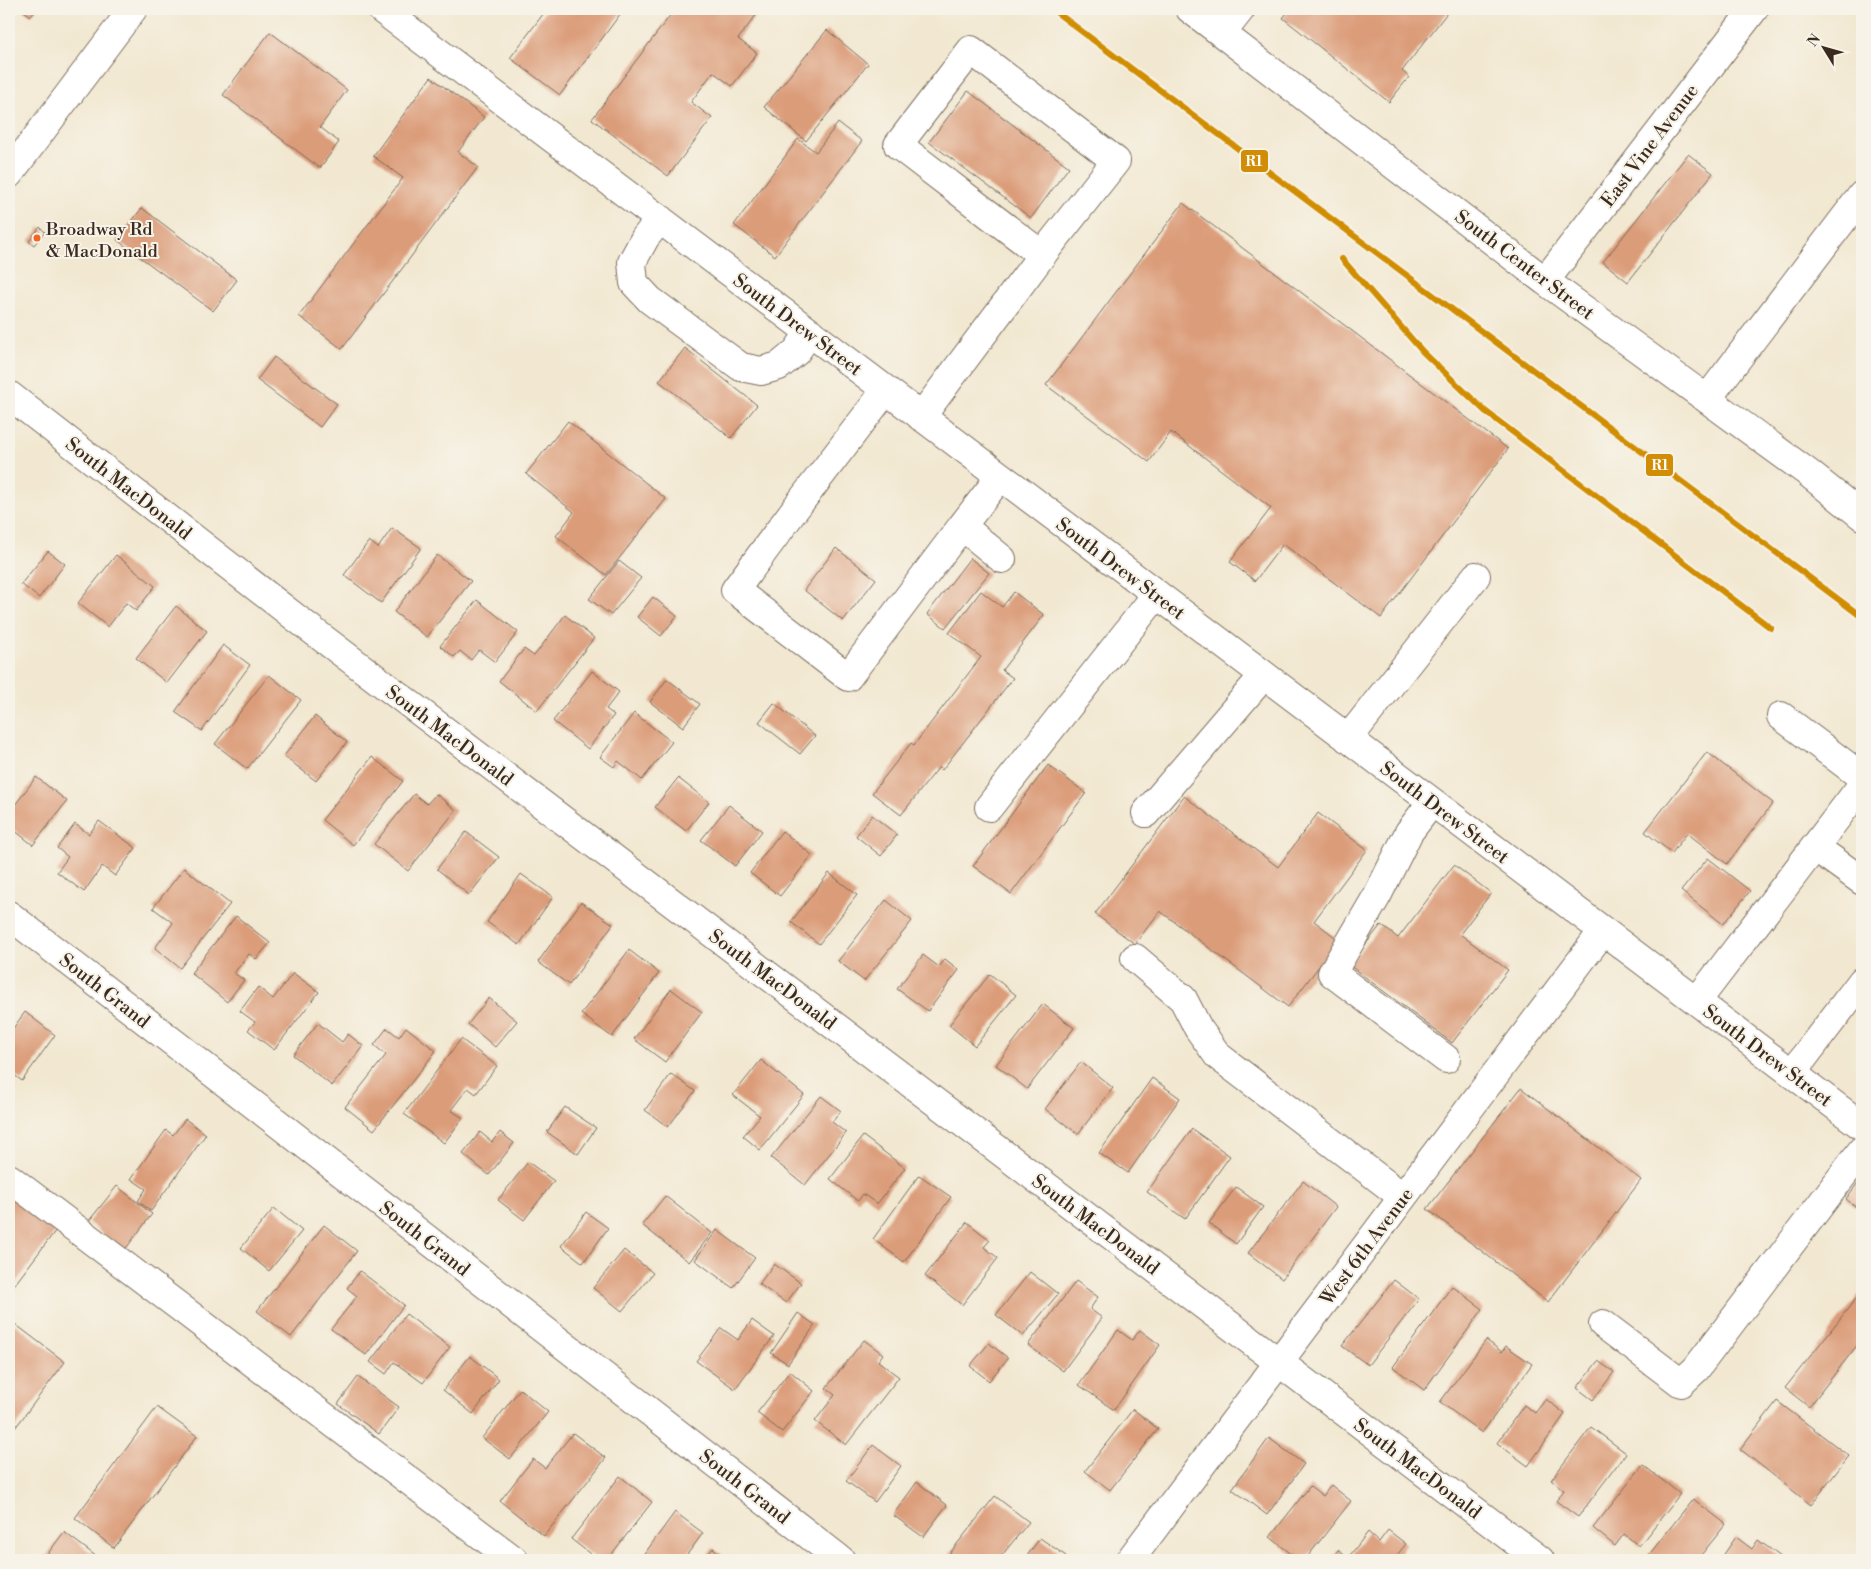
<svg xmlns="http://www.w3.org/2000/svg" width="1871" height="1569" font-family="'Libre Bodoni',serif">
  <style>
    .building { fill: #db9c79 }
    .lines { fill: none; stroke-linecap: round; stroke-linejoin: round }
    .minor-casing { stroke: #7b6c5d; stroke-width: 30 }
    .major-casing { stroke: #7b6c5d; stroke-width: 30 }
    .minor { stroke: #fff; stroke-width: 28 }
    .major { stroke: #fff; stroke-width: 28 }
    .rail-1-casing { stroke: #f7f3e8; stroke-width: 10 }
    .rail-1 { stroke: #d18d06; stroke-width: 6 }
    .bus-dot { fill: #f26522; stroke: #f7f3e8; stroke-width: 2 }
    .labels { text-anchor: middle; stroke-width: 4; stroke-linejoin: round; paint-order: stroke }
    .bus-label { font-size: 18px; fill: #3b2a1e; stroke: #f7f3e8; text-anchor: start }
    .street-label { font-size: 19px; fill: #3b2a1e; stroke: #f7f3e8 }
    .line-badge { stroke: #f7f3e8; stroke-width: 2 }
    .badge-label { font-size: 14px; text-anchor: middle; font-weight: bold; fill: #fff }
  </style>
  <rect width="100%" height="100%" fill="#f7f3e8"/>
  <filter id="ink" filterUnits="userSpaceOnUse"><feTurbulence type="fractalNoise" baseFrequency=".02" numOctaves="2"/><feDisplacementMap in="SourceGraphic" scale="10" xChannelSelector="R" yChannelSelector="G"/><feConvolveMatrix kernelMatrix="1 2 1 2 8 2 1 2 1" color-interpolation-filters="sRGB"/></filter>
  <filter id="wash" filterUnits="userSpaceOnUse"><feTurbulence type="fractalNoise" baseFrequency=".0096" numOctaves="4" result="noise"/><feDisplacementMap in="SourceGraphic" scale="20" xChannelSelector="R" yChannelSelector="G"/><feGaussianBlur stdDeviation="1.12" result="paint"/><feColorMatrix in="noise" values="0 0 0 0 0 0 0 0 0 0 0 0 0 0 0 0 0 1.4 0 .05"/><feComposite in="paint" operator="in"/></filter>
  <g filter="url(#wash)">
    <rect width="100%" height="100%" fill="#f2e8d1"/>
    <g id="blocks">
      <path class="building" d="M21,9H37L31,16Z
        M547,9H624L560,95L510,58Z
        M675,9H773L768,16L760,10L738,39L757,53L732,86L713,72L691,102L712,118L668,176L592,119Z
        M1290,9H1450L1402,71L1409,77L1389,102L1283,18Z
        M827,30L868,64L806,141L764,107Z
        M270,32L347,90L320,127L339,142L320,168L223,95Z
        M431,77L484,117L458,152L478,167L342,349L299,316L403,178L373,156Z
        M968,91L1069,167L1031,218L929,142Z
        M838,123L862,141L775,256L734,225L798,139L816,152Z
        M1688,154L1713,173L1628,282L1603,262Z
        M1183,203L1508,449L1381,618L1283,544L1255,581L1230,562L1271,508L1171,432L1149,462L1046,385Z
        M142,208L237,280L213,311L117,240Z
        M40,227L45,232L34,245L29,241Z
        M685,348L757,405L731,438L659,381Z
        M274,357L337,404L320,427L257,380Z
        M568,421L666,499L606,575L556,536L574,512L526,474Z
        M392,528L421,548L381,603L344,575L369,541L378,548Z
        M836,548L876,579L843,621L804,590Z
        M48,551L65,564L39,598L21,584Z
        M116,555L155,586L136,611L126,603L108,627L78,603Z
        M437,555L471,581L427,637L394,612Z
        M970,558L989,573L945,628L927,614Z
        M619,561L641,578L611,615L589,599Z
        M981,591L1002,607L1014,592L1044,615L1002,670L1013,678L942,770L939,767L901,815L872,793L911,743L914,745L981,657L949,633Z
        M653,597L677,616L661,636L637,617Z
        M477,600L518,632L495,662L479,650L471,660L460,651L454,657L440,646Z
        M176,606L207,631L167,683L136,658Z
        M565,615L594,638L537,711L499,681L524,649L534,656Z
        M223,645L250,665L202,731L175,712Z
        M592,671L619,692L606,709L614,715L588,749L553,721Z
        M269,675L301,700L247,769L215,744Z
        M667,679L700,704L683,727L650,702Z
        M774,703L815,736L800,754L759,722Z
        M634,713L672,742L642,780L618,761L614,767L600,757Z
        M315,716L347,742L316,781L284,756Z
        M1707,752L1773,803L1727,864L1687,833L1672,853L1645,832Z
        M372,757L403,781L353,845L322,820Z
        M1048,765L1086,793L1011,894L973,866Z
        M36,777L67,801L33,845L9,826V813Z
        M678,778L709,802L686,831L655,807Z
        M414,794L427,804L436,794L456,810L408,871L374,844Z
        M1184,796L1278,867L1318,813L1367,850L1314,921L1339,940L1288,1007L1160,911L1135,944L1095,914Z
        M729,805L762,831L735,866L701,840Z
        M872,815L897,835L881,856L856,836Z
        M99,821L136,848L115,876L102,866L84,892L57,872L68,857L57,848L75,824L89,834Z
        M782,831L812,855L780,896L750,873Z
        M466,832L499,857L469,895L437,869Z
        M1708,858L1750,891L1723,924L1681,891Z
        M1454,865L1491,893L1460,934L1508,970L1452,1043L1349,965L1381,925L1398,938Z
        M184,868L230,904L180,968L155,948L173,923L153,908Z
        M829,873L857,895L819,944L791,922Z
        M521,874L553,897L519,945L487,922Z
        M886,900L912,921L864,981L838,961Z
        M581,902L613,924L569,985L538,962Z
        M236,916L270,943L256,959L249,954L234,973L244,980L227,1002L191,973Z
        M629,950L659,973L612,1037L581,1014Z
        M923,955L939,967L945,959L959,970L928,1011L897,989Z
        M293,973L319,992L274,1050L248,1030L255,1022L240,1011L258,987L273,999Z
        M990,974L1016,995L975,1046L949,1025Z
        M671,989L702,1012L665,1062L634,1039Z
        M489,998L517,1021L495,1047L468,1024Z
        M1043,1004L1074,1028L1027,1089L996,1065Z
        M25,1012L55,1035L22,1081L9,1071V1034Z
        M318,1023L342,1042L348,1034L363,1046L332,1086L293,1055Z
        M406,1027L436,1051L374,1130L345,1107L386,1055L374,1045L387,1028L399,1037Z
        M461,1039L497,1066L476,1094L468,1088L451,1110L463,1118L444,1143L404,1114Z
        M761,1060L804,1095L760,1150L743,1136L760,1116L733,1095Z
        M1081,1062L1113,1088L1078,1134L1045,1109Z
        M671,1074L695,1091L668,1127L645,1110Z
        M1152,1078L1180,1098L1128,1173L1099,1153Z
        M1521,1088L1641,1180L1548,1302L1427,1209Z
        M821,1096L841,1111L832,1122L846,1133L805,1185L771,1158Z
        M565,1107L596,1128L578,1154L547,1132Z
        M185,1119L206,1134L151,1211L138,1201L146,1189L131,1179L166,1130L173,1135Z
        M1192,1129L1230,1156L1185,1219L1147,1192Z
        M480,1132L492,1142L500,1132L514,1143L489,1175L463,1154Z
        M863,1136L905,1168L877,1204L863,1194L858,1201L830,1179Z
        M528,1162L554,1181L524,1220L498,1200Z
        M919,1175L951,1197L904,1262L873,1239Z
        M1862,1177V1212L1846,1199Z
        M1303,1181L1336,1207L1282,1279L1248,1253Z
        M117,1186L152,1214L124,1251L88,1222Z
        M1236,1187L1263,1207L1236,1244L1209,1223Z
        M9,1194L56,1230L9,1292Z
        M665,1196L712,1233L689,1262L642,1225Z
        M274,1208L302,1231L269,1271L241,1248Z
        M586,1212L608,1228L583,1263L561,1246Z
        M967,1222L990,1240L984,1247L998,1258L962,1305L925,1276Z
        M324,1225L357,1251L291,1337L257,1311Z
        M717,1230L755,1258L733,1288L695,1260Z
        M624,1250L653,1273L622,1311L593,1288Z
        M774,1264L801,1283L786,1303L759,1284Z
        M360,1271L404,1305L366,1355L331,1329L357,1296L347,1288Z
        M1030,1272L1058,1294L1023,1336L996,1315Z
        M1394,1280L1419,1299L1368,1365L1342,1346Z
        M1076,1281L1098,1297L1090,1309L1102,1318L1063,1371L1028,1345Z
        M1452,1286L1483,1309L1424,1390L1393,1367Z
        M1862,1291V1339L1809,1407L1785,1388Z
        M798,1313L815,1325L788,1364L771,1353Z
        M406,1314L450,1347L423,1383L394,1362L386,1374L370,1362Z
        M752,1320L774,1336L735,1389L696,1361L721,1328L738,1340Z
        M15,1324L65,1362L9,1436V1332Z
        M1118,1330L1132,1340L1140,1330L1160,1345L1114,1410L1079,1385Z
        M864,1340L883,1354L878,1361L899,1377L846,1445L815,1421L835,1395L826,1388Z
        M1486,1340L1502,1352L1506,1346L1532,1364L1482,1433L1440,1402Z
        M989,1343L1008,1358L989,1381L970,1366Z
        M470,1356L499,1379L473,1414L443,1390Z
        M1598,1361L1614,1372L1593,1400L1577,1388Z
        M790,1371L814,1391L782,1432L757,1413Z
        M358,1377L399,1407L379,1434L338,1404Z
        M520,1389L548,1412L510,1459L482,1438Z
        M1546,1399L1565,1414L1528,1466L1497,1443L1524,1405L1535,1413Z
        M1777,1401L1849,1456L1811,1505L1740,1449Z
        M157,1407L197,1436L114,1548L75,1518Z
        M1133,1409L1158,1429L1110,1490L1085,1471Z
        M1591,1427L1626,1453L1578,1517L1556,1501L1564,1490L1551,1480Z
        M573,1433L606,1458L544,1536L500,1501L533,1459L545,1468Z
        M1269,1438L1304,1464L1267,1515L1232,1489Z
        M873,1445L901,1466L875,1502L846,1481Z
        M1643,1465L1680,1494L1639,1546L1624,1534L1615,1546L1593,1528Z
        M620,1476L652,1502L607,1560H598L571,1539Z
        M917,1482L947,1505L923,1537L893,1515Z
        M1331,1485L1351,1501L1305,1560H1299L1270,1537L1310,1486L1323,1496Z
        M995,1496L1029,1522L998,1560H948L946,1558Z
        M1693,1499L1726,1524L1697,1560H1653L1648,1556Z
        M675,1512L703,1533L683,1560H640Z
        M1388,1530L1406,1544L1393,1560H1329L1338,1550L1348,1558L1368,1532L1379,1542Z
        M64,1532L101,1560H43Z
        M1736,1537L1752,1549L1758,1540L1785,1560H1720Z
        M1040,1538L1066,1556L1063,1560H1024Z
        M713,1548L729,1560H703Z"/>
    </g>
  </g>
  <g filter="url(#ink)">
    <use href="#blocks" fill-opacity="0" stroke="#7b6c5d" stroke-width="1"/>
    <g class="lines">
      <defs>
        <path id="minor" d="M381,9L1862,1126
          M1190,9L1545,281L1807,472L1862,516
          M1222,33L1241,9
          M660,219L645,238L632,262L634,283L650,300L741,367L761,371L779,366L796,352L810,332
          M1545,281L1754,9
          M886,390L795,509L735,590L848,677L962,526
          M9,395L300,621L1540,1560
          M1707,399L1862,195
          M921,417L1042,255L1116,161L971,50L898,145L1042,255
          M1000,477L962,526L1002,559
          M1781,716L1862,777
          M1348,739L1476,576
          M1432,802L1409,832L1377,896L1332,973L1446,1059
          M989,807L1157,594
          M1146,813L1264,675
          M1815,847L1862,881
          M9,915L841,1560
          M1135,958L1183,999L1198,1028L1218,1056L1403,1197
          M1697,1001L1862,785
          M1792,1073L1862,981
          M9,1178L514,1560
          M1603,1324L1681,1383L1696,1369L1862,1150
          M1130,1560L1603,931"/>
        <path id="major" d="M9,174L133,9"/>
      </defs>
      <use href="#minor" class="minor-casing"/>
      <use href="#major" class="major-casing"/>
      <use href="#minor" class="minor"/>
      <use href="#major" class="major"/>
      <defs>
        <path id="rail-1" d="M1052,9L1862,617
          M1342,259L1423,352L1485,411L1771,628"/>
      </defs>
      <use href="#rail-1" class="rail-1-casing"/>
      <use href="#rail-1" class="rail-1"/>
    </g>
  </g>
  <circle class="bus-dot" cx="37" cy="238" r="4.5"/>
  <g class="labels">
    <g class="bus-label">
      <text x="46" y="235">Broadway Rd<tspan x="46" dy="22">&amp; MacDonald</tspan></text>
    </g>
    <g class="street-label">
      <text transform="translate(1649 145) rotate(-53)" y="7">East Vine Avenue</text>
      <text transform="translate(1525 264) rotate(37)" y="7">South Center Street</text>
      <text transform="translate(798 324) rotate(37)" y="7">South Drew Street</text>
      <text transform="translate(129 488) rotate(38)" y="7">South MacDonald</text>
      <text transform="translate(1121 568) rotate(37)" y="7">South Drew Street</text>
      <text transform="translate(450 735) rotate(37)" y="7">South MacDonald</text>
      <text transform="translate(1445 812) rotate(37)" y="7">South Drew Street</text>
      <text transform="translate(773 979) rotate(37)" y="7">South MacDonald</text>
      <text transform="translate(105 990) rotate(38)" y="7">South Grand</text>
      <text transform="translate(1768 1055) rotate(37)" y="7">South Drew Street</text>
      <text transform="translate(1096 1224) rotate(37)" y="7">South MacDonald</text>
      <text transform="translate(425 1238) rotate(38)" y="7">South Grand</text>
      <text transform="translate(1366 1246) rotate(-53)" y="7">West 6th Avenue</text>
      <text transform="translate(1418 1468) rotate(37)" y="7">South MacDonald</text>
      <text transform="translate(745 1486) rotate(38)" y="7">South Grand</text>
    </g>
  </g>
  <g class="line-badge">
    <rect x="1240" y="149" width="29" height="24" rx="5" fill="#d18d06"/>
    <rect x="1645" y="453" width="29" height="24" rx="5" fill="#d18d06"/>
  </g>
  <g class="badge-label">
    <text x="1254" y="166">R1</text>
    <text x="1660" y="470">R1</text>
  </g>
  <rect width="1871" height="1569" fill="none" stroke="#f7f3e8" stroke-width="30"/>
  <g transform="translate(1824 48) rotate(307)" stroke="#f7f3e8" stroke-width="4" paint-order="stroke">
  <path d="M0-4L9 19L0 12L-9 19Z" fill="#3b2a1e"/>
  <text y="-8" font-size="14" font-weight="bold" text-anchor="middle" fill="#3b2a1e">N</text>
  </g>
</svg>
